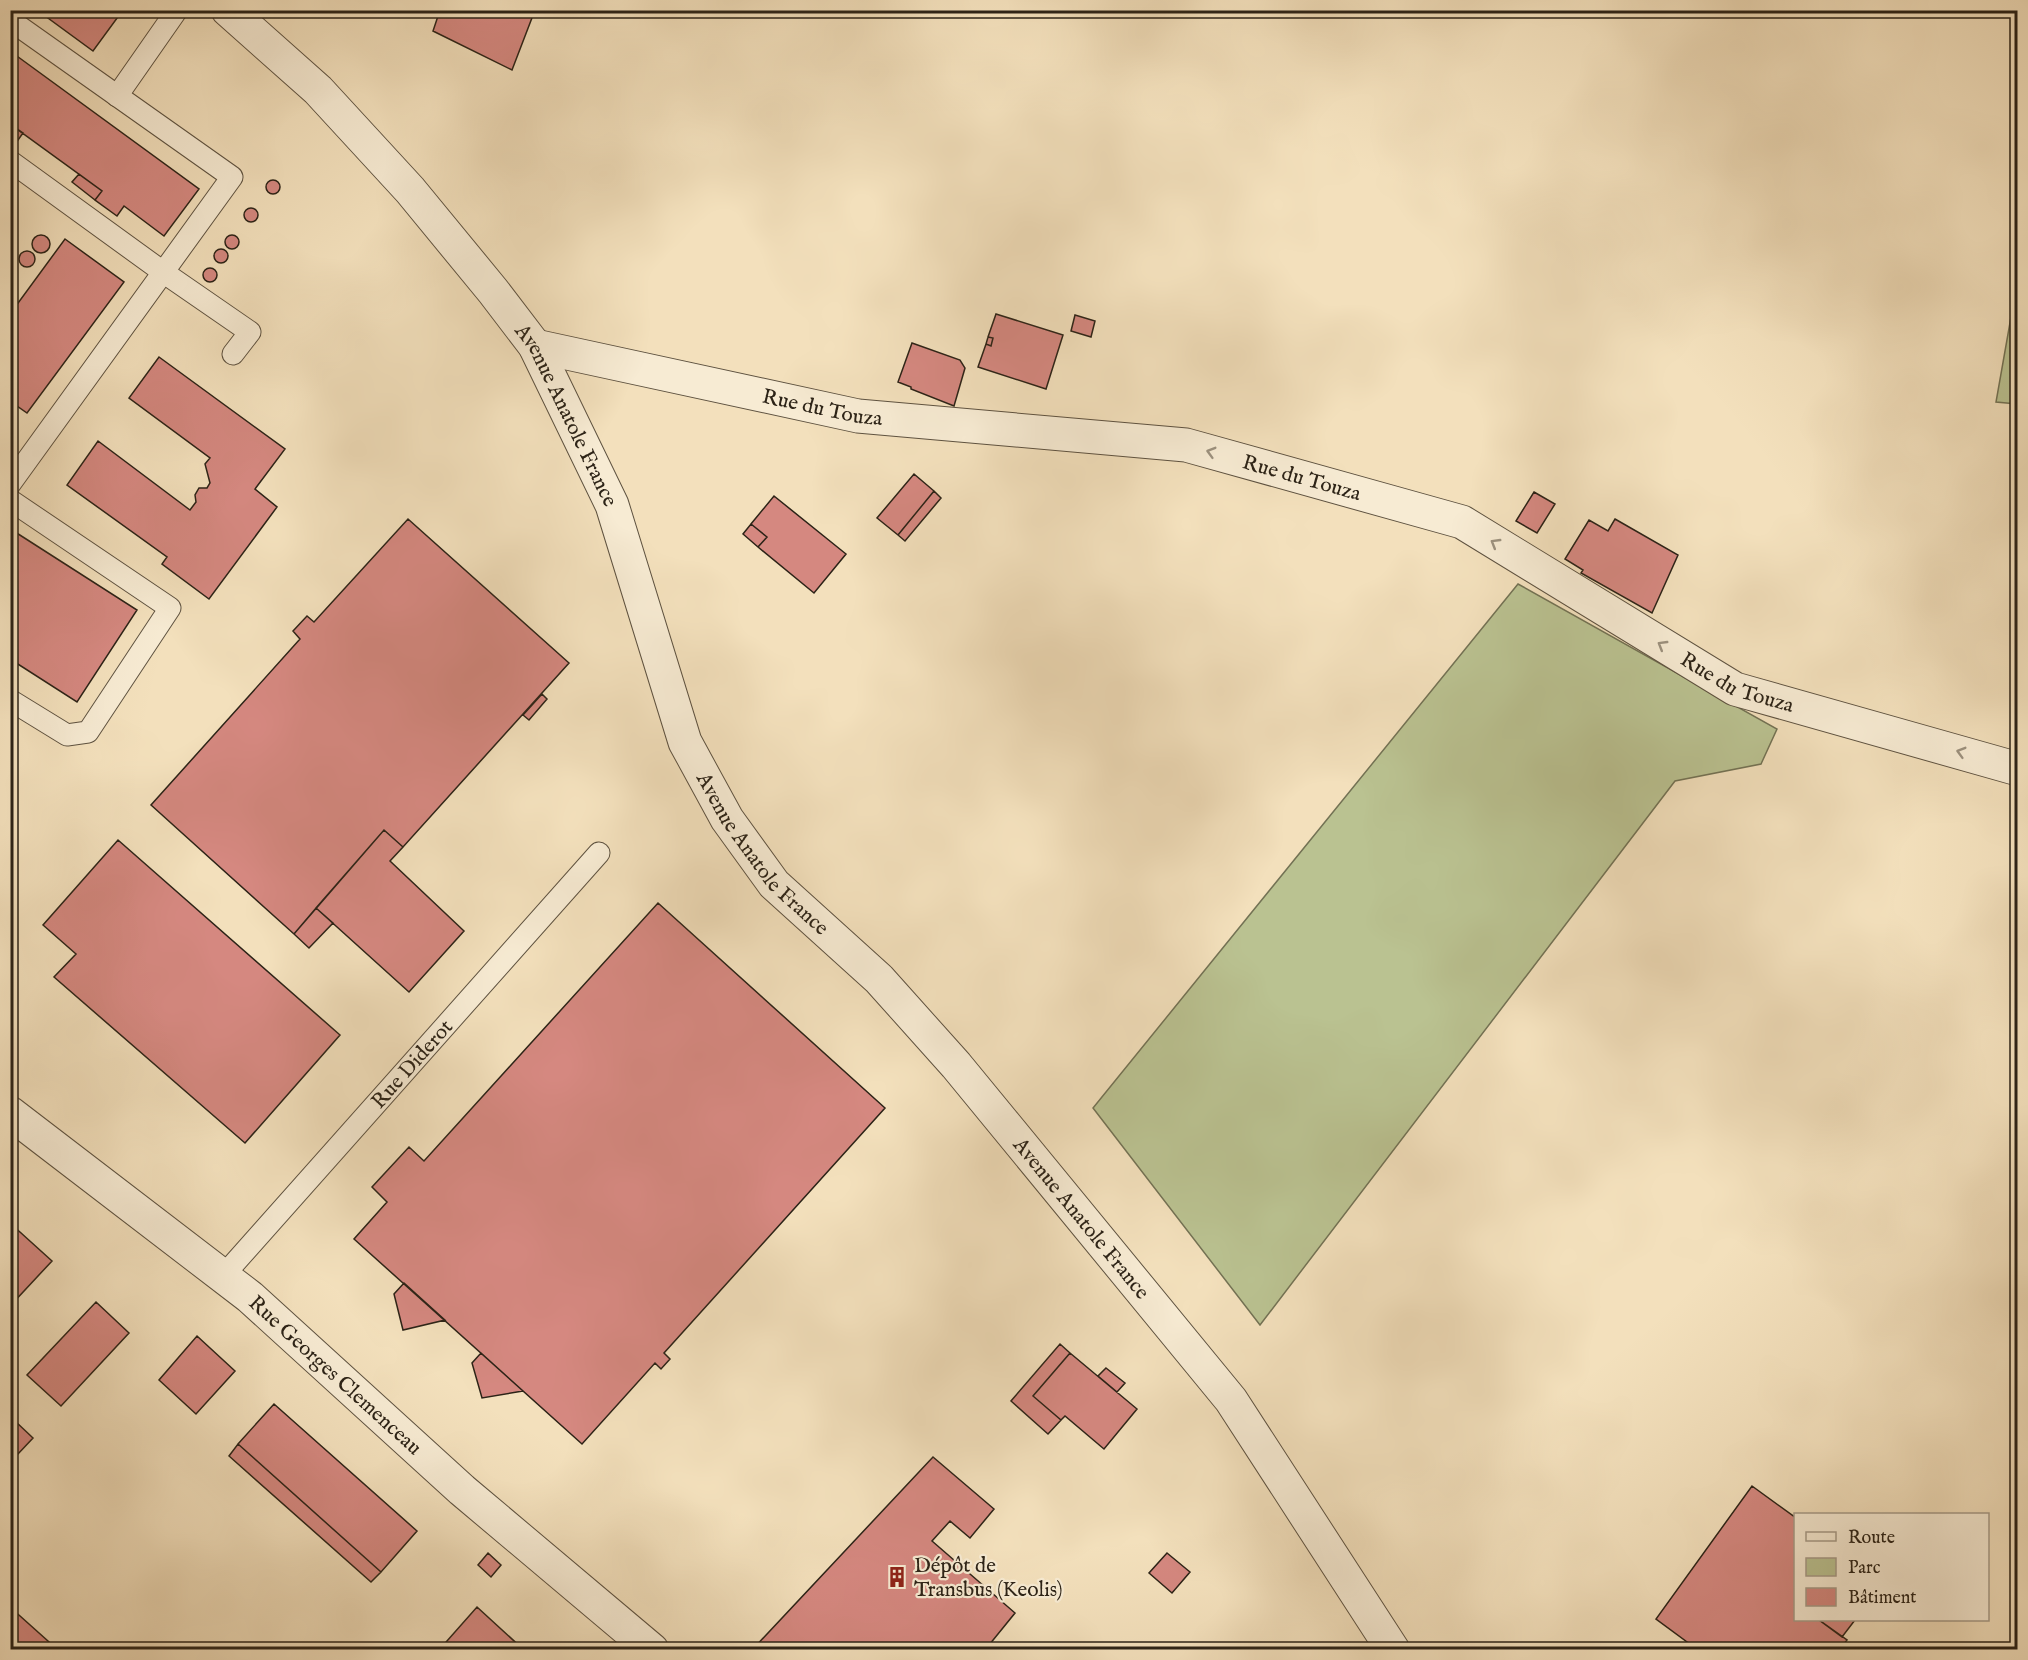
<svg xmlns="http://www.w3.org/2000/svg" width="2028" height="1660" font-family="'IM FELL English',serif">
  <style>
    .green { fill: #bac291; stroke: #737254; stroke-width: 1.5 }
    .building { fill: #d58880; stroke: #2c2317; stroke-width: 1.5 }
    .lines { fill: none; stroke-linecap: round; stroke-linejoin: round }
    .service-casing { stroke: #5e5240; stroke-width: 23 }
    .minor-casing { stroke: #5e5240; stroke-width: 35 }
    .service { stroke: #f7ebd3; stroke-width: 21 }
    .minor { stroke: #f7ebd3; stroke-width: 33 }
    .oneway { stroke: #9c917e }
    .labels { text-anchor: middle; stroke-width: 4.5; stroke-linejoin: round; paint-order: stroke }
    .street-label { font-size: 21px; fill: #2c2317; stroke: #f7ebd3 }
    .poi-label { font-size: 21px; fill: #2c2317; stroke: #f7ebd3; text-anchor: start }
  </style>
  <rect width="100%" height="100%" fill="#f3e0bc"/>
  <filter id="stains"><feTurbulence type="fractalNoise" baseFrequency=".00333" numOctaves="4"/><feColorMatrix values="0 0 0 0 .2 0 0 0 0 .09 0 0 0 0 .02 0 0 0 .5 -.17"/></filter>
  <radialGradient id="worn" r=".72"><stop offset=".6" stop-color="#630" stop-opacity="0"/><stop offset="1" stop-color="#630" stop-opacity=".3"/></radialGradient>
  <path class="green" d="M2017,283V404L1996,402Z
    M1518,584L1777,729L1761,764L1675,781L1260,1325L1093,1108Z"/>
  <path class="building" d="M37,10H123L93,51Z
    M440,10H535L512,70L433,31Z
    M1400,10H1416L1413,17Z
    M10,51L199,189L164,236L124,206L117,216L95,200L102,191L10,124Z
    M10,124L23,133L11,150L10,149Z
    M79,174L102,191L95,200L72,182Z
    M266 187a7 7 0 1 1 14 0a7 7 0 1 1-14 0Z
    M244 215a7 7 0 1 1 14 0a7 7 0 1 1-14 0Z
    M225 242a7 7 0 1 1 14 0a7 7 0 1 1-14 0Z
    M32 244a9 9 0 1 1 18 0a9 9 0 1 1-18 0Z
    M65,239L124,282L27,413L10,401V314Z
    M214 256a7 7 0 1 1 14 0a7 7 0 1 1-14 0Z
    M19 259a8 8 0 1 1 16 0a8 8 0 1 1-16 0Z
    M203 275a7 7 0 1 1 14 0a7 7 0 1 1-14 0Z
    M996,314L1063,335L1046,389L978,367L986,344L991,346L993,338L988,337Z
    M1075,315L1095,321L1091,337L1071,331Z
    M988,337L993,338L991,346L986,344Z
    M912,343L960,360L965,368L954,406L911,389V387L898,382Z
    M159,357L285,449L255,489L277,507L209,599L162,564L167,557L67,485L98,441L190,510L196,502L195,495L199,488H207L210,483L205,464L210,458L129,398Z
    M914,474L934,491L898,535L877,518Z
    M934,491L941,498L905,541L898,535Z
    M1534,492L1555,504L1537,533L1516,521Z
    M774,496L846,554L814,593L758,547L767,537L751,524Z
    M408,519L569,663L403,847L384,830L294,934L151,805L300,639L293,631L307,616L314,622Z
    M1615,519L1678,555L1652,613L1581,573L1583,570L1565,559L1589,520L1608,531Z
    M751,524L767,537L758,547L743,534Z
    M12,530L137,610L77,702L10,659Z
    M542,694L547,699L529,720L523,715Z
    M384,830L403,847L390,861L464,931L409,992L316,908Z
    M118,840L340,1035L245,1143L54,977L76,954L43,925Z
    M658,903L885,1108L664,1353L670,1359L661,1369L655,1363L582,1444L354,1239L387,1202L372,1187L409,1147L424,1161Z
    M316,908L333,923L309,948L294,934Z
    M10,1223L52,1261L10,1306Z
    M404,1283L445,1320L403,1330L394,1294Z
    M96,1302L129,1333L61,1406L27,1375Z
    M197,1336L235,1371L196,1414L159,1380Z
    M1060,1344L1070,1353L1033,1396L1061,1420L1048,1434L1011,1401Z
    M481,1353L523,1391L482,1398L472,1363Z
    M1070,1353L1137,1409L1104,1449L1065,1416L1061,1420L1033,1396Z
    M1106,1368L1125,1383L1117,1392L1098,1376Z
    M274,1404L417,1531L381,1572L238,1444Z
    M15,1421L33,1438L17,1455L10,1450V1426Z
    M238,1444L381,1572L371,1582L229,1456Z
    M933,1457L994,1509L970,1538L950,1521L932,1541L1015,1613L985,1650H752Z
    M1752,1486L1796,1518V1620H1819L1847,1640L1843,1645L1844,1647L1843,1650H1698L1656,1619Z
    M488,1553L501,1565L491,1577L478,1565Z
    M1167,1553L1190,1572L1172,1593L1149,1573Z
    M10,1607L58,1650H10Z
    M477,1607L524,1650H439Z
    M1819,1620H1855L1842,1637Z"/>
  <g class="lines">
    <defs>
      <g id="service">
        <path d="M10,20L232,177L10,484"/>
        <path d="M117,96L177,10"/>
        <path d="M10,161L163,272L250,332L233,354"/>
        <path d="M10,500L170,608L88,732L67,735L10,700"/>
        <path id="s1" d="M223,1276L599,853"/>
      </g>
      <g id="minor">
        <path id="s2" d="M228,10L318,90L410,190L493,291L535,346L612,505L685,742L727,819L774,884L879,979L956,1065L1231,1400L1393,1650"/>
        <path id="s3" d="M535,346L858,416L1186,445L1462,522L1735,689L2018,769"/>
        <path id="s4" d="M10,1113L250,1297L462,1490L652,1650"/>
      </g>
    </defs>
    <use href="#service" class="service-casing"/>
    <use href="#minor" class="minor-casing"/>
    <use href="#service" class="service"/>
    <use href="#minor" class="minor"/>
  </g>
  <defs><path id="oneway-chevron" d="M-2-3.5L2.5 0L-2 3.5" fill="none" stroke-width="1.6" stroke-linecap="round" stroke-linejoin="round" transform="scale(1.5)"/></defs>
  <g class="oneway">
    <use href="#oneway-chevron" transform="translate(1211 452) rotate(-164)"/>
    <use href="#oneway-chevron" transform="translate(1495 543) rotate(-149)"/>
    <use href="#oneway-chevron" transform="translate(1662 645) rotate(-149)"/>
    <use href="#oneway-chevron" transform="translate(1961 752) rotate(-164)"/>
  </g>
  <defs>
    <symbol id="building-bare" viewBox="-9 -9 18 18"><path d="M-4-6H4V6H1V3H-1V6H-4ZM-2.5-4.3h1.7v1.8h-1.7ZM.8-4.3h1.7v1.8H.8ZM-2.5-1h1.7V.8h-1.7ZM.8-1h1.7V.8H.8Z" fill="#8f2418" stroke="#f7ebd3" stroke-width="2.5" paint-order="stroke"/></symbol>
  </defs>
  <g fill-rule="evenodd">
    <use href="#building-bare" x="882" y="1562" width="30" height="30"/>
  </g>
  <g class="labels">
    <g class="street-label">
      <text dy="7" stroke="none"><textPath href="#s3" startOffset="294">Rue du Touza</textPath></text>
      <text dy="7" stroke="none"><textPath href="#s2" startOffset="532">Avenue Anatole France</textPath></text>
      <text dy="7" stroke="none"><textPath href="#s3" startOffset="780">Rue du Touza</textPath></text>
      <text dy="7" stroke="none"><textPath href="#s3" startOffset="1266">Rue du Touza</textPath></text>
      <text dy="7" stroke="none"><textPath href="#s2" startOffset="1018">Avenue Anatole France</textPath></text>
      <text dy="7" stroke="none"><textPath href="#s1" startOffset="284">Rue Diderot</textPath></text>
      <text dy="7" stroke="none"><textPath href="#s2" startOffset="1504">Avenue Anatole France</textPath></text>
      <text dy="7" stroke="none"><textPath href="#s4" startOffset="418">Rue Georges Clemenceau</textPath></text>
    </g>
    <g class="poi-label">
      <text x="914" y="1572">Dépôt de<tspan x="914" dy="24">Transbus (Keolis)</tspan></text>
    </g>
  </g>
  <rect width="2028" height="1660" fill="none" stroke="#f3e0bc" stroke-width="36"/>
  <rect x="12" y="12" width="2004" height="1636" fill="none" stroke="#2c2317" stroke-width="3"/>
  <rect x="18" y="18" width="1992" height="1624" fill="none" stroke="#2c2317" stroke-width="1.5"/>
  <rect x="1794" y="1513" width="195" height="108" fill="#f7ebd3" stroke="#a69b88" stroke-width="1.5"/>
  <rect x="1806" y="1532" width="30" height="9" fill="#f7ebd3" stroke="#a69b88" stroke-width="1.5"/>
  <text x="1848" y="1543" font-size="18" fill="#2c2317">Route</text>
  <rect x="1806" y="1558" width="30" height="18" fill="#bac291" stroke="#a69b88" stroke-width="1.5"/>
  <text x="1848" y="1573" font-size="18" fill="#2c2317">Parc</text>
  <rect x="1806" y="1588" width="30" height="18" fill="#d58880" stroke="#a69b88" stroke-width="1.5"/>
  <text x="1848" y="1603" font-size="18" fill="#2c2317">Bâtiment</text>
  <rect width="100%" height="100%" filter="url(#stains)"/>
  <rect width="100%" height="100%" fill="url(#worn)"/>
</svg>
